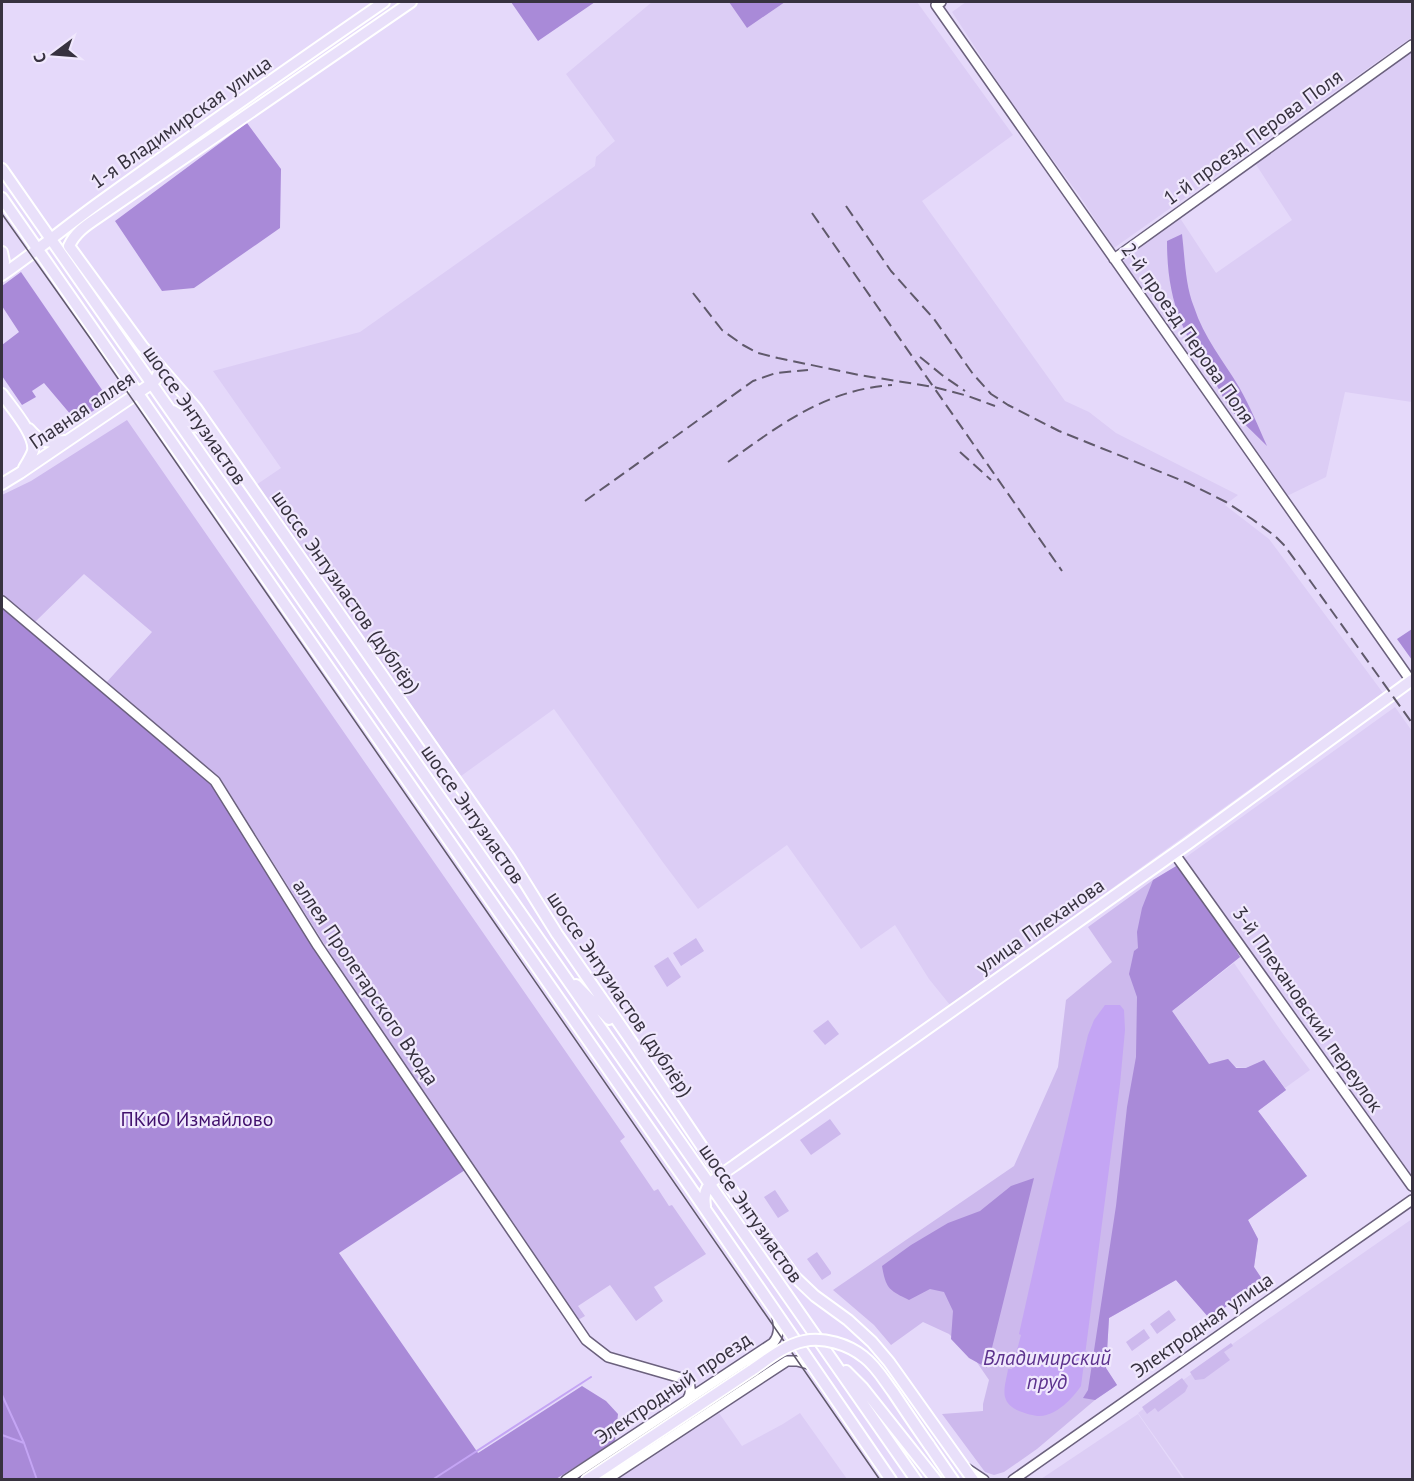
<svg xmlns="http://www.w3.org/2000/svg" width="1414" height="1481" font-family="'PT Sans',sans-serif">
  <style>
    .built { fill: #dccdf5 }
    .green { fill: #cdb9ed }
    .forest { fill: #a98ad8 }
    .water { fill: #c4a5f4 }
    .lines { fill: none; stroke-linecap: round; stroke-linejoin: round }
    .stream { stroke: #c4a5f4; stroke-width: 2 }
    .minor-casing { stroke: #6b617d; stroke-width: 12 }
    .major-casing { stroke: #fff; stroke-width: 14 }
    .minor { stroke: #fff; stroke-width: 9 }
    .major { stroke: #e9e0fa; stroke-width: 10 }
    .tram { stroke: #60596b; stroke-width: 1.5 }
    .rail { stroke: #60596b; stroke-width: 2; stroke-dasharray: 12 6; stroke-linecap: butt }
    .major-bridge-casing { stroke: #fff; stroke-width: 14; stroke-linecap: butt }
    .major-bridge { stroke: #e9e0fa; stroke-width: 10 }
    .labels { text-anchor: middle; stroke-width: 4.5; stroke-linejoin: round; paint-order: stroke }
    .street-label { font-size: 20px; fill: #37323f; stroke: #f0e8fd }
    .park-label { font-size: 20px; fill: #41106d; stroke: #f0e8fd }
    .water-label { font-size: 21px; font-style: italic; fill: #5d338e; stroke: #f0e8fd }
  </style>
  <rect width="100%" height="100%" fill="#e5d9fa"/>
  <path class="built" d="M652,2H729L747,28L785,2H917L1013,135L922,201L1065,401L1089,412L1116,433L1238,495L1225,505L1269,539L1383,693L950,1005L929,979L895,925L861,949L787,845L698,909L662,861L554,709L461,776L256,485L281,468L213,371L360,332L595,166L596,157L615,141L566,74Z
    M966,2H1412V37L1114,248L1079,195L1014,107L952,12Z
    M1412,52V402L1345,392L1326,477L1287,496L1124,264V259L1180,218L1216,273L1292,220L1255,163Z
    M1395,707L1412,731V1179L1182,860Z
    M1234,963L1283,1034L1310,1070L1285,1088L1264,1060L1246,1068L1209,1064L1172,1011Z
    M1412,1219V1479H1185L1138,1413L1238,1340Z
    M719,1413L742,1446L783,1424L800,1413L847,1479H619Z
    M1138,1414L1183,1479H1041Z"/>
  <path class="green" d="M127,420L625,1137L620,1141L654,1191L658,1189L669,1206L672,1205L706,1254L654,1287L663,1301L636,1321L610,1285L578,1306L585,1316L578,1320L532,1251L374,1023L220,778L105,684L152,632L84,574L34,623L2,595V495L31,481Z
    M1178,865L1240,957L1172,1011L1209,1064L1228,1059L1236,1068H1246L1264,1060L1286,1090L1258,1111L1307,1176L1248,1220L1258,1239L1254,1267L1262,1279L1210,1319L1176,1280L1109,1318L1106,1368L1117,1385L1095,1400L1037,1449L1004,1472L994,1475L985,1472L942,1414L983,1411V1404L989,1380L976,1361L949,1334L923,1322L891,1345L874,1325L833,1290L1014,1166L1058,1067L1066,1000L1112,962L1088,927L1153,880Z
    M696,938L704,951L681,966L673,953Z
    M668,957L681,977L667,987L654,966Z
    M828,1020L839,1034L825,1045L813,1031Z
    M830,1119L841,1134L811,1155L800,1140Z
    M775,1190L789,1211L778,1218L764,1197Z
    M817,1252L831,1272V1274L822,1280L807,1259Z
    M1169,1310L1176,1320L1157,1334L1150,1324Z
    M1144,1329L1150,1338L1132,1351L1126,1342Z
    M1231,1343L1233,1346L1224,1352L1230,1360L1204,1379L1195,1380L1190,1372Z
    M1182,1378L1188,1386L1185,1392L1158,1412L1155,1408L1147,1414L1142,1407Z"/>
  <path class="forest" d="M511,2H595L538,41Z
    M729,2H785L747,28Z
    M247,123L281,169L280,228L194,288L162,291L115,221Z
    M1182,234C1185,259 1185,284 1194,307C1204,338 1223,360 1239,387C1250,406 1258,426 1267,446C1255,434 1242,422 1231,410C1225,402 1220,391 1215,382C1182,334 1167,300 1167,241Z
    M21,272L109,400L77,422L44,383L32,391L36,397L22,405L2,376V345L19,332L2,306V286Z
    M2,607L213,783L465,1170L339,1253L478,1453L582,1386L606,1401L618,1414L615,1442L556,1479H2Z
    M1412,629V660L1397,639Z
    M1178,865L1214,913L1240,957L1172,1011L1209,1064L1228,1059L1236,1068H1246L1264,1060L1286,1090L1258,1111L1307,1176L1248,1220L1258,1239L1254,1267L1262,1279L1210,1319L1176,1280L1109,1318L1106,1368L1117,1385L1095,1400L1083,1398L1088,1390L1116,1206L1127,1107L1136,1057L1137,997L1129,974L1134,951L1138,948L1137,932L1142,908L1153,880Z
    M1034,1178L987,1368L969,1358L951,1339L953,1311L944,1292L930,1289L909,1300C889,1290 886,1289 882,1266L911,1245L948,1223L980,1211L1011,1186Z"/>
  <path class="water" d="M1105,1005H1120L1124,1010L1125,1030L1120,1084L1081,1386C1072,1399 1057,1415 1040,1416C1035,1416 1027,1414 1022,1412C1015,1410 1007,1405 1005,1397C1003,1389 1007,1377 1008,1369H1012L1021,1335L1019,1334L1051,1191L1088,1035L1094,1020Z"/>
  <g class="lines">
    <path class="stream" d="M2,1395L24,1443L37,1480
      M2,1435L24,1443
      M432,1480L591,1377"/>
    <defs>
      <path id="minor" d="M941,2L936,5L1411,681
        M1114,259L1412,45
        M2,601L215,781L318,946L586,1340L608,1357L688,1380C691,1387 692,1393 687,1400
        M1174,853L1412,1186
        M966,1468L984,1480
        M566,1480L773,1343C780,1335 779,1326 777,1316
        M606,1480L787,1361H797L812,1365
        M1013,1480L1412,1200"/>
      <path id="major" d="M411,2L97,218C85,226 75,233 69,246L142,346L196,408L509,857L557,934L627,1035L721,1175L795,1277L815,1296L848,1320L872,1342L889,1362L973,1480
        M2,169L916,1480
        M2,198L690,1187L891,1480
        M2,252L4,262L2,271
        M2,275C37,251 69,224 104,199C197,132 290,67 384,2
        M2,394C11,407 36,435 33,451C31,457 27,463 24,468
        M173,411L205,431L212,437
        M29,429C42,444 46,442 65,441
        M2,484L20,473L151,384L156,379L161,369
        M576,985L609,1019
        M705,1206C701,1183 719,1177 735,1165L1189,843L1412,680
        M846,1371L863,1388L936,1480
        M929,1445L953,1480
        M587,1480L752,1370"/>
    </defs>
    <use href="#minor" class="minor-casing"/>
    <use href="#major" class="major-casing"/>
    <use href="#minor" class="minor"/>
    <use href="#major" class="major"/>
    <path class="tram" d="M2,214L92,341L880,1480"/>
    <path class="rail" d="M846,206L891,271L934,319L973,374L991,394L1008,405L1059,431L1188,483L1226,502L1252,519L1275,536L1284,545L1301,568L1412,723
      M812,213L1062,571
      M693,293L722,330L743,345L758,353L778,358L859,375L934,387L968,396L995,406
      M920,357L942,375L965,391
      M960,452L991,480
      M728,462C780,425 824,390 892,385
      M585,501L753,381L776,373L808,370"/>
    <defs>
      <path id="major-bridge" d="M752,1370C768,1359 785,1345 804,1341C824,1337 848,1344 864,1357C876,1366 884,1380 893,1392C905,1410 917,1428 929,1445"/>
    </defs>
    <use href="#major-bridge" class="major-bridge-casing"/>
    <use href="#major-bridge" class="major-bridge"/>
  </g>
  <g class="labels">
    <g class="street-label">
      <text transform="translate(181 122) rotate(-35)" y="7">1-я Владимирская улица</text>
      <text transform="translate(1253 137) rotate(-36)" y="7">1-й проезд Перова Поля</text>
      <text transform="translate(1188 333) rotate(55)" y="7">2-й проезд Перова Поля</text>
      <text transform="translate(82 410) rotate(-34)" y="7">Главная аллея</text>
      <text transform="translate(195 415) rotate(55)" y="7">шоссе Энтузиастов</text>
      <text transform="translate(346 592) rotate(55)" y="7">шоссе Энтузиастов (дублёр)</text>
      <text transform="translate(473 814) rotate(55)" y="7">шоссе Энтузиастов</text>
      <text transform="translate(1040 926) rotate(-35)" y="7">улица Плеханова</text>
      <text transform="translate(366 982) rotate(56)" y="7">аллея Пролетарского Входа</text>
      <text transform="translate(620 994) rotate(56)" y="7">шоссе Энтузиастов (дублёр)</text>
      <text transform="translate(1308 1009) rotate(55)" y="7">3-й Плехановский переулок</text>
      <text transform="translate(751 1213) rotate(55)" y="7">шоссе Энтузиастов</text>
      <text transform="translate(1202 1325) rotate(-35)" y="7">Электродная улица</text>
      <text transform="translate(673 1388) rotate(-34)" y="7">Электродный проезд</text>
    </g>
    <g class="park-label">
      <text x="197" y="1126">ПКиО Измайлово</text>
    </g>
    <g class="water-label">
      <text x="1047" y="1365">Владимирский<tspan x="1047" dy="24">пруд</tspan></text>
    </g>
  </g>
  <rect width="1414" height="1481" fill="none" stroke="#37323f" stroke-width="6"/>
  <g transform="translate(54 54) rotate(254)" stroke="#f0e8fd" stroke-width="4.5" paint-order="stroke">
  <path d="M0-4.5L10 22L0 15L-10 22Z" fill="#37323f"/>
  <text y="-9" font-size="16" font-weight="bold" text-anchor="middle" fill="#37323f">С</text>
  </g>
</svg>
